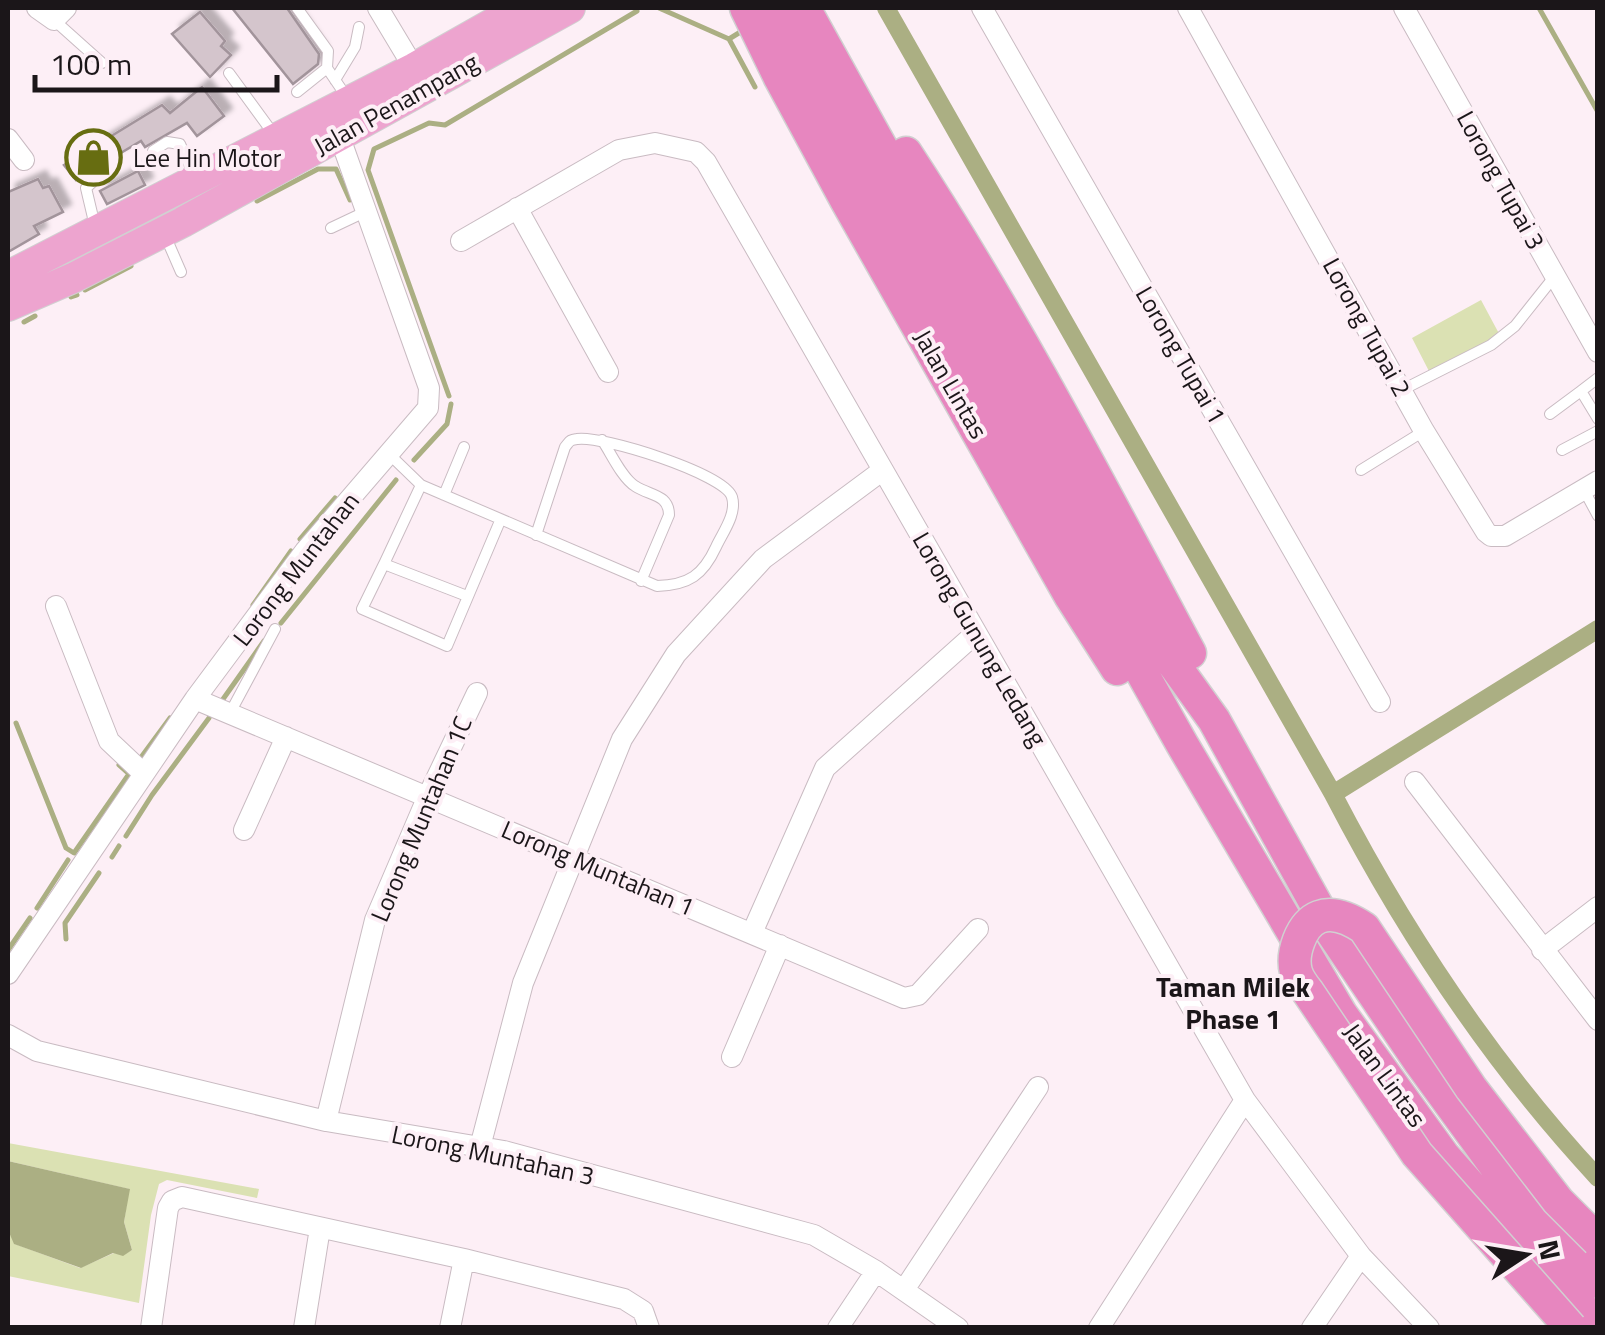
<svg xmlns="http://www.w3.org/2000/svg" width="1605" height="1335" font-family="'Titillium Web',sans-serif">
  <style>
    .green { fill: #dbe1b3 }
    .water { fill: #abaf83 }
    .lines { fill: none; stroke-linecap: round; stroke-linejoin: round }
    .stream { stroke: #abaf83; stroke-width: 5 }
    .canal { stroke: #abaf83; stroke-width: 18 }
    .building { fill: #d4c5cc; stroke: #a2949b; stroke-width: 2.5; filter: url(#shadow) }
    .service-casing { stroke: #c9bbc2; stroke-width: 12 }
    .minor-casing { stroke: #c9bbc2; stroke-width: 22 }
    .primary-casing { stroke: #d1d0d1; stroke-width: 32 }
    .trunk-casing { stroke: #d1d0d1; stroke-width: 35 }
    .service { stroke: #fff; stroke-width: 10 }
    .minor { stroke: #fff; stroke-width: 20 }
    .primary { stroke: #eda4cf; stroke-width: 30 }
    .trunk { stroke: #e786bf; stroke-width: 32 }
    .trunk-bridge-casing { stroke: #d1d0d1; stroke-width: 35; stroke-linecap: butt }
    .trunk-bridge { stroke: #e786bf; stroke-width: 32 }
    .labels { text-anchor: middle; stroke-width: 8; stroke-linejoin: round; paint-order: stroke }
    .street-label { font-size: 25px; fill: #1b1619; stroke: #fdeff6 }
    .poi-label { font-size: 25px; fill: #1b1619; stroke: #fdeff6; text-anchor: start }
    .neighbourhood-label { font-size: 28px; font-weight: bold; fill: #1b1619; stroke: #fdeff6 }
  </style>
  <defs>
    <filter id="shadow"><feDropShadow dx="8" dy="-8" stdDeviation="2.5" flood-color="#0004"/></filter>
  </defs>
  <rect width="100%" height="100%" fill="#fdeff6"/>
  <path class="green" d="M1481,300L1503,341L1433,379L1412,338Z
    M8,1143L259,1189L257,1198L167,1180L159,1184L151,1215L139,1303L8,1276V1230L15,1244L80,1268L114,1253L123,1255L132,1250L124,1222L129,1189L8,1161Z"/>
  <path class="water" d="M8,1161L130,1189L124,1222L132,1250L123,1256L113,1253L81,1268L14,1244L8,1230Z"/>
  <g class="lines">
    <path class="stream" d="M659,8L729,39L742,31
      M1539,8L1598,112
      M729,39L755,87
      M257,201L318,169H336L350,200
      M85,290L131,266
      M71,297L77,295
      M24,322L35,316
      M449,396L368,170L374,149L429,123L445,125L637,11
      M414,460L447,424L451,404
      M300,539L335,498
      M253,605L291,551
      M281,623L396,480
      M221,702L264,641
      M16,723L66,848L74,853L129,774L119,765
      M142,756L170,718
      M126,836L152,795L209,718
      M112,857L119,846
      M37,908L68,860
      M66,939L65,923L99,873
      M8,950L30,918"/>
    <path class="canal" d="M886,8L1333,794C1404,931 1492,1064 1598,1178
      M1333,794L1598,629"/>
  </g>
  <path class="building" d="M232,8H287L319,54L318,64L293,84Z
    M200,12L225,41L221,46L231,55L210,77L172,34Z
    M202,87L224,116L197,136L187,123L145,147L141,141L114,157H108L76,180L64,165L162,105L170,113Z
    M138,171L145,185L107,204L100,191Z
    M38,179L43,188L49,186L63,212L34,226L39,234L8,252V192Z"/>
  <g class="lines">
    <defs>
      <path id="service" d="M297,8L328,51L327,68L348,99
        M54,20L102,63
        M229,73L275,136
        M335,80L355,47L359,27
        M297,92L327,68
        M153,151L167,142L180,144L194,175
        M95,226L86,188L111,165
        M331,228L367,211
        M164,233L181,272
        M1598,378L1581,391L1598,419
        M1402,390L1491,345L1515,326L1554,277
        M1550,414L1581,391
        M602,440C611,453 622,478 635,486C650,496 669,494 669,515L641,581
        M1562,450L1598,431
        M390,455L421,485L657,586C689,585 703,575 716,547C723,532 737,514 732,497C725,474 602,435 577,439C569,440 570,441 565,447L536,535
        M1361,470L1424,431
        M421,485L384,564L467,596
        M1584,490L1598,516
        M444,495L464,447
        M384,564L362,609L447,646L500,521
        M230,713L275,629"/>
      <path id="minor" d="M37,8L54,20L66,8
        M378,8L414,68
        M982,8L1380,702
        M1188,8L1424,431L1486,532L1491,536H1505L1598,481
        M1404,8L1598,352
        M8,139L24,160
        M517,208L608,372
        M461,241L619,150L655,143L696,152L706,162L1245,1100L1361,1256L1429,1328
        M56,606L109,741L144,774
        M195,699L904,998L918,995L978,929
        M1415,782L1598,1020
        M244,830L286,737
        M752,933L825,768L976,633
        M1542,950L1598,907
        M8,974L195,699L305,551L428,408L429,388L339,135
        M8,1035L37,1051L326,1121L504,1151L814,1235L876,1271L958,1328
        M732,1057L780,945
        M326,1121L375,920L428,796L477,693
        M480,1147L523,983L622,739L676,654L763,559L883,470
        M904,1290L1038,1087
        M151,1328L168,1208L172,1201L182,1197L464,1259L624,1299L643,1311L649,1328
        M304,1328L320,1228
        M450,1328L464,1259
        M838,1328L876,1271
        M1099,1328L1245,1100
        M1312,1328L1361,1256"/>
      <path id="primary" d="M8,276L414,68L520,8
        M8,306L73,278L183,222L570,8"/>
      <path id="trunk" d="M746,8L780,78L846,200L1071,597L1117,669
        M769,8L1182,744L1341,1014L1443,1155L1557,1284L1598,1324
        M804,8L1070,488L1165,652L1214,720L1331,931L1419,1061L1531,1215L1598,1282
        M906,153C1011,313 1100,484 1190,653"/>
    </defs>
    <use href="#service" class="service-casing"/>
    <use href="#minor" class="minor-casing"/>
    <use href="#primary" class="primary-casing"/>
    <use href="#trunk" class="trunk-casing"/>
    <use href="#service" class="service"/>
    <use href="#minor" class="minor"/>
    <use href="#primary" class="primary"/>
    <use href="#trunk" class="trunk"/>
    <defs>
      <path id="trunk-bridge" d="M1571,1328L1417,1154L1308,992C1304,987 1298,979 1296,972C1291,954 1301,924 1319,917C1334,911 1352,920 1364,928L1471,1088L1558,1201L1598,1241"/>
    </defs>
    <use href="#trunk-bridge" class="trunk-bridge-casing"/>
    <use href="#trunk-bridge" class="trunk-bridge"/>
  </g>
  <defs>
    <symbol id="shop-ring" viewBox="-11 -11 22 22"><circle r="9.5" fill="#fdeff6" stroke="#676d11" stroke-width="1.5"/><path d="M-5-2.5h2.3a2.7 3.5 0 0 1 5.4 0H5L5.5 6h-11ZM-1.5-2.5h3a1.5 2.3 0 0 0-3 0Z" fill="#676d11"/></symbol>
  </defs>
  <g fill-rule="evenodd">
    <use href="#shop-ring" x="62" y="126" width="63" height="63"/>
  </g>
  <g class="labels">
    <g class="street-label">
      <text transform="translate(396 104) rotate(-29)" y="9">Jalan Penampang</text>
      <text transform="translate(1501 180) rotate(61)" y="9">Lorong Tupai 3</text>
      <text transform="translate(1367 327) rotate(61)" y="9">Lorong Tupai 2</text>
      <text transform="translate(1181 355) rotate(60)" y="9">Lorong Tupai 1</text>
      <text transform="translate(951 384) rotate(60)" y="9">Jalan Lintas</text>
      <text transform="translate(296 569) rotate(-52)" y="9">Lorong Muntahan</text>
      <text transform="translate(980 639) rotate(60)" y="9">Lorong Gunung Ledang</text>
      <text transform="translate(421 819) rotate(-67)" y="9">Lorong Muntahan 1C</text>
      <text transform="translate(598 868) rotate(23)" y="9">Lorong Muntahan 1</text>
      <text transform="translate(1385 1075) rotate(54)" y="9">Jalan Lintas</text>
      <text transform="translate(493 1155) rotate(12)" y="9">Lorong Muntahan 3</text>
    </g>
    <g class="poi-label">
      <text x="133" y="167">Lee Hin Motor</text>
    </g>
    <g class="neighbourhood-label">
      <text x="1233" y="997">Taman Milek<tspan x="1233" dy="32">Phase 1</tspan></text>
    </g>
  </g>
  <rect width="1605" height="1335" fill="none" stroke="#1b1619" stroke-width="20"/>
  <g transform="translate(1525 1255) rotate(78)" stroke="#fdeff6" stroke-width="8" paint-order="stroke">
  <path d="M0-8L18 38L0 25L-18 38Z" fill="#1b1619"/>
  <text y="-15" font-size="28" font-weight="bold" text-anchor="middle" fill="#1b1619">N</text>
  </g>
  <path d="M35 75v15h242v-15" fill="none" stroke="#1b1619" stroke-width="5"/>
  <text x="50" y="75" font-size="30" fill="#1b1619" stroke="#fdeff6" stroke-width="8" paint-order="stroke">100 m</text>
</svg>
